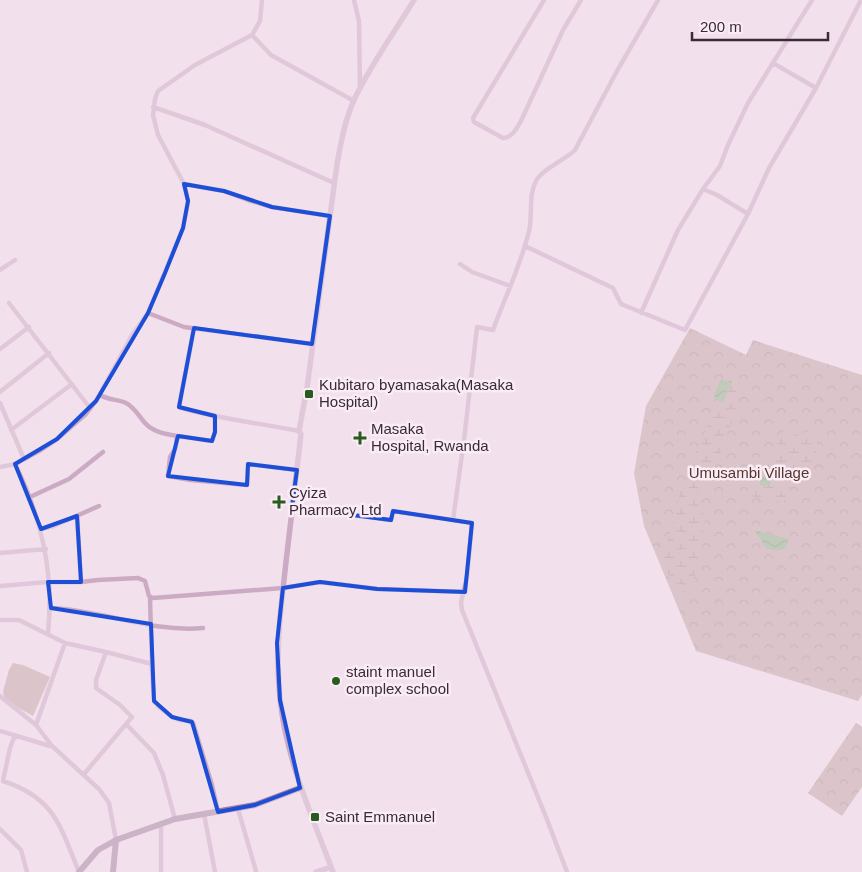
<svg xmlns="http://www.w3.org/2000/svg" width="862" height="872" font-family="Helvetica,sans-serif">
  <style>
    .green { fill: #c2a49f }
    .forest { fill: url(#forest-crowns) }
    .wetland { fill: url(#wetland-marsh) }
    .water { fill: url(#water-waves) }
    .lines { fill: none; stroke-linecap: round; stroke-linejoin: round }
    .minor { stroke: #cbabc3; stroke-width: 4.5 }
    .tertiary { stroke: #cbabc3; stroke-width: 5.5 }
    .secondary { stroke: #9f7c9a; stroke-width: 6 }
    .marked { fill: none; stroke: #1d4ed8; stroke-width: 4; stroke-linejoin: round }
    .poi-dot { fill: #285b20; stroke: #faecf5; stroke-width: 2 }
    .labels { text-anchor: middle; stroke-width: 5; stroke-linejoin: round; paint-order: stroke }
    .poi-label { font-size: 15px; fill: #392a37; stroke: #faecf5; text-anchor: start }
    .park-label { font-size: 15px; fill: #57352e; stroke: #faecf5 }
  </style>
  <defs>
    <pattern id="forest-crowns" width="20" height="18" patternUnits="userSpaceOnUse" patternTransform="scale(1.25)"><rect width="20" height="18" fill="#c2a49f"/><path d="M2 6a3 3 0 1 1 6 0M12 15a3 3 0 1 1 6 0" fill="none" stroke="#9f8682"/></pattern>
    <pattern id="wetland-marsh" width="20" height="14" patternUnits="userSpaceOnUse" patternTransform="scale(1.25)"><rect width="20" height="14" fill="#c2a49f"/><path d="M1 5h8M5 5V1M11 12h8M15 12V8" fill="none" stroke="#9f8682"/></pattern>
    <pattern id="water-waves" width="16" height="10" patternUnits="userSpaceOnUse" patternTransform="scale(1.25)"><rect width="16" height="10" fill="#87b07e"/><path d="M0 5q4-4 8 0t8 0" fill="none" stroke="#6f8f68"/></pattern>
  </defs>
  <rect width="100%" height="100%" fill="#f3e0ed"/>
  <path class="green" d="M13,663L23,665L50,677L33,716L17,707L4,697L3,691L9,670Z"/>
  <path class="forest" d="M690,328L746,355L753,340L862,375V695L858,701L696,651L644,526L634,473L646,406Z
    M856,723L862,727V787L842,816L808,793Z"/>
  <path class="wetland" d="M732,381L745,384L722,450L710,479H703L693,498L701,503L705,519L692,588L676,594L663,560L683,481L714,411L723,403Z
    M783,431L791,436L810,431L818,445L812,467C798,475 788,486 784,502L754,497L748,492L752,471L771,458Z"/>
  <path class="water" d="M721,380L732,381L723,403L715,399L714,394Z
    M770,470H773L777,473V477L775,479L771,477L770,484L764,487L760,485C759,479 765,473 770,470Z
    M754,530L789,539L787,546L782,550H772L766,548Z"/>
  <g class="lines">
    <path class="minor" d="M354,0L359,21L360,88
      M544,0L473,118L474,122L503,138C512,138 517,128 521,121L563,30L581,0
      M252,35L271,55L354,101
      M773,63L816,88
      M153,107L205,125L334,183
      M184,184L224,191L248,200L272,207L330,216
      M703,189L717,195L748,214
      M525,246L613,288L621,304L685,330L748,214L769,168L816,88L861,0
      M460,264L472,272L510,286
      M0,270L15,260
      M9,303L90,408
      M148,313L184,327L312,344
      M641,313L678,230L703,189L720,166L728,145L748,103L812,0
      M194,328L179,407C218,419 259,423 299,431
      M0,349L29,327
      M0,392L49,353
      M100,395C108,400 117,399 126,403C134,407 139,416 145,423C153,432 165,434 177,436L176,448L170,457L168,476L190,480L247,485L248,464L297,470
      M0,403L24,459
      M11,430L72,384
      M177,436L212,441L215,432V416
      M15,464C42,520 54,571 48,634
      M0,467L15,464L41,450L57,439L86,414L96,401L132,335L148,313L183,228L188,201L184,184L158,135L153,115L155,99L158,91L195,65L252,35L260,21L262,0
      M30,497L69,479L103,452
      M292,507L391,520L393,511L453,520
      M77,516L81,582
      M41,529L54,526L99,506
      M0,553L46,549
      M0,586L48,582H81L98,580L138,578L145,581L149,596L153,598L283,588L320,582L377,589L465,592
      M150,597L152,673L154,701L159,707L172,717L179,720L191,721L193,723L212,785L218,812
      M51,608C102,610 152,633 203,628
      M0,620H19L65,643L106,652L96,680V688L120,705L132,717L126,724L154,753L163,775L175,819
      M106,652L152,664
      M0,696L36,725L52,746L99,789L109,803L116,840
      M36,725L65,643
      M0,731L50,746
      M15,735L10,748L3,781C55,798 60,826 79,872
      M84,774L126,724
      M238,809L256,871
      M204,814L215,872
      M161,824V872
      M0,829L21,850L27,872
      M567,872L546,817L462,610L461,602L467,577L472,523L453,520L464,440L477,327L493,330C505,297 521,265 529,231C533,215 528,196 536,181C541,170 565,160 575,150L617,71L658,0"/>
    <path class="tertiary" d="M316,872L331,867
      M333,872C312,816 286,759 280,698C275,652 281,608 286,562C291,520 296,477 301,434L299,431L307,388L337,164C341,142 345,120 354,100C370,66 394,33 414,0"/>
    <path class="secondary" d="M79,872L98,850L116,840L175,819L255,805L300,788
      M113,872L116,840"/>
  </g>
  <path d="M0 0H862V872H0ZM184,184L224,191L272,207L330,216L312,344L194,328L179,407L215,416V432L212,441L178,436L168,476L247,485L248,464L297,470L292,507L391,520L393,511L472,523L465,592L377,589L320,582L283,588L277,643L280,700L300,788L255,805L218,812L192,722L172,717L154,701L151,624L51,608L48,582H81L77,516L41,529L15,464L57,439L96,401L148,313L165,273L183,228L188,201Z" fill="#f3e0ed" fill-opacity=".55" fill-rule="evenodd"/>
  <path class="marked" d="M184,184L224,191L272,207L330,216L312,344L194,328L179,407L215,416V432L212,441L178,436L168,476L247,485L248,464L297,470L292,507L391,520L393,511L472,523L465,592L377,589L320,582L283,588L277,643L280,700L300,788L255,805L218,812L192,722L172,717L154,701L151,624L51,608L48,582H81L77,516L41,529L15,464L57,439L96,401L148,313L165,273L183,228L188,201Z"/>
  <g class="poi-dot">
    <rect x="304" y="389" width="10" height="10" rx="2.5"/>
    <path d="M357.5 430.5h5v5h5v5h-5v5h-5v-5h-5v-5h5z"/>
    <path d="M276.5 494.5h5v5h5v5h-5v5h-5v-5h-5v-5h5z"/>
    <circle cx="336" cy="681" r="5"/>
    <rect x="310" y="812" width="10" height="10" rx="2.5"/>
  </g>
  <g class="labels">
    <g class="poi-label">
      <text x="319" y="390">Kubitaro byamasaka(Masaka<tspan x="319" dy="17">Hospital)</tspan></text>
      <text x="371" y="434">Masaka<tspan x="371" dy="17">Hospital, Rwanda</tspan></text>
      <text x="289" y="498">Cyiza<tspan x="289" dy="17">Pharmacy Ltd</tspan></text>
      <text x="346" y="677">staint manuel<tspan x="346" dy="17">complex school</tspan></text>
      <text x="325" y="822">Saint Emmanuel</text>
    </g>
    <g class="park-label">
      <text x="749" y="478">Umusambi Village</text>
    </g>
  </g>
  <path d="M692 32v8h136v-8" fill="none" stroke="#392a37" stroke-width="2.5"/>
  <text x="700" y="32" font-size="15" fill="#392a37" stroke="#faecf5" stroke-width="4" paint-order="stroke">200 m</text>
</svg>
